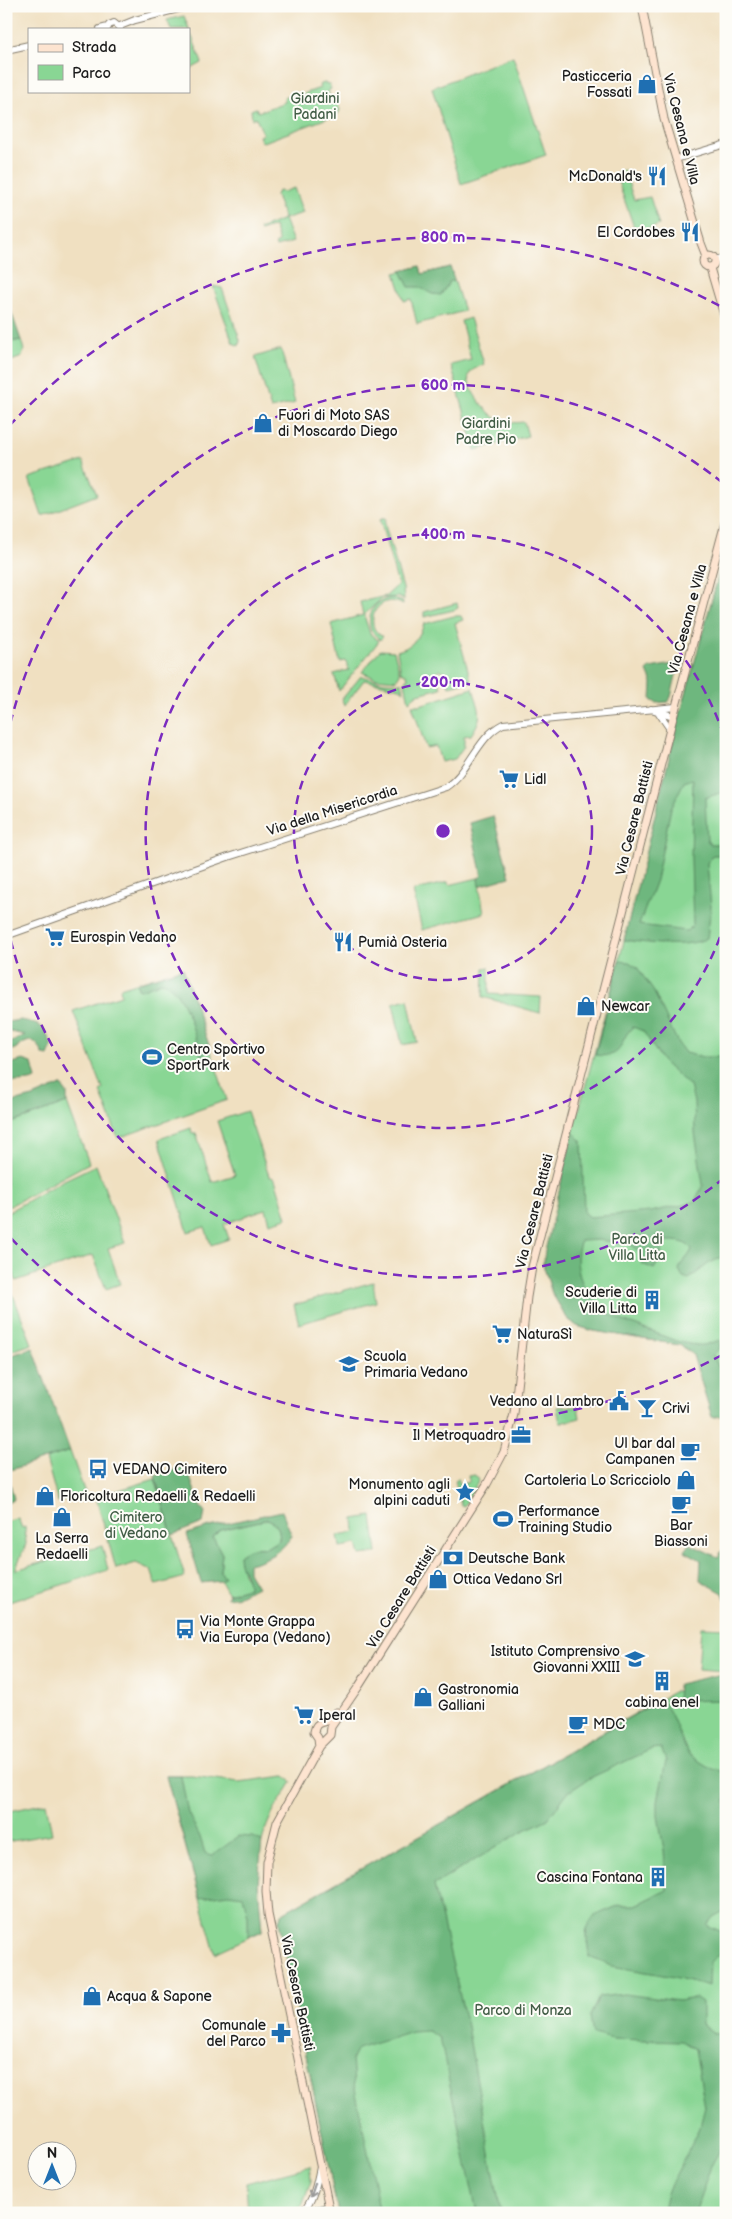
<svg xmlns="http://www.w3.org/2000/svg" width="732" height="2219" font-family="'Balsamiq Sans',sans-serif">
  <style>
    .green { fill: #89d694; stroke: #527958 }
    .forest { fill: #6eb77e; stroke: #456a4d; fill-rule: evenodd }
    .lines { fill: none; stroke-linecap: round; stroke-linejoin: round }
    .tertiary-casing { stroke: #867e6e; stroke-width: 8 }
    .secondary-casing { stroke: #867e6e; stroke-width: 9 }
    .tertiary { stroke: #fff; stroke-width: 6 }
    .secondary { stroke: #fde4d0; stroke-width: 7 }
    .oneway { stroke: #999 }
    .ring { fill: none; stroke: #7b2cbf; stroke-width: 2.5; stroke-dasharray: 9 6 }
    .labels { text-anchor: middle; stroke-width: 4; stroke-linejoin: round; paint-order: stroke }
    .poi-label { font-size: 14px; fill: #1c1c1c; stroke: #fdfcf7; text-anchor: start }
    .park-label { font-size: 14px; fill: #425d46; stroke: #fdfcf7 }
    .street-label { font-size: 14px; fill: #1c1c1c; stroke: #fdfcf7 }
    .centre { fill: #7b2cbf; stroke: #fdfcf7; stroke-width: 2.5 }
    .ring-label { font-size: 15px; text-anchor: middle; font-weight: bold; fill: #7b2cbf; stroke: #fdfcf7; stroke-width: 4; stroke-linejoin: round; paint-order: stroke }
  </style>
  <rect width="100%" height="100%" fill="#fdfcf7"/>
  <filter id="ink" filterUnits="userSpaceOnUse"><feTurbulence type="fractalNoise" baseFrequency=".02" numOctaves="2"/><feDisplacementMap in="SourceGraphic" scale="10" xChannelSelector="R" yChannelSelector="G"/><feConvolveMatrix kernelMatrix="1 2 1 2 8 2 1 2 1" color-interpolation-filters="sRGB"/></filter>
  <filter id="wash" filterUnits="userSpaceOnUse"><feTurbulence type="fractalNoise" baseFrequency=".0096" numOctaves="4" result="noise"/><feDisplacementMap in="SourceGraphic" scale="20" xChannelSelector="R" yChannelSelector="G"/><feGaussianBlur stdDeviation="1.12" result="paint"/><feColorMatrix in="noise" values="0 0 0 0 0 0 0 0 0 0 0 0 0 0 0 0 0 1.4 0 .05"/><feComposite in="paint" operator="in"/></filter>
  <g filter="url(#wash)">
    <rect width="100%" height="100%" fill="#f0e0c1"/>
    <path class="green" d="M184,16L189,29H171L167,20Z
      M189,29L202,63L189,70Z
      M513,56L546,155L461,184L432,88Z
      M324,83L329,84L331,89L328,91L331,99L335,98L340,110L338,114L264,142L261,141L259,136L263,134L256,117L252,119L251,110L256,108L258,112L285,102L284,98L293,95L295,97L320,88L319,85Z
      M624,170L634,200L650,197L659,225L636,233L615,173Z
      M294,188L303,213L284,219L293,242L276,247L275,244L279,242L274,226L260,231L259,229L284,219L276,195L278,191L283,192Z
      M420,266L422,274L450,267L464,311L417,324L411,299L404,301L395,273Z
      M213,286L222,288L240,340L239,346L233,343Z
      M470,318L484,364C479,367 471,369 469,375C465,387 487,414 498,419C507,423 515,423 524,422L528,436L475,450L451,365L471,360L461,321Z
      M21,340L24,350L22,357L6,363V351L10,342Z
      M281,349L295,403L271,409L255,357Z
      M83,461L97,495L42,516L29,478Z
      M382,518H386L385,525L403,588L404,600L398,597L382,598L364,615L370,634L379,641L339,691L334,674L349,670L346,661L340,662L331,624L363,615L360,602L386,596L398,585L380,520Z
      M726,562V1416L712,1417L693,1355L680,1345L594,1331L577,1326L567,1318L552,1293L543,1264L573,1132L619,961L677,726L722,563Z
      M392,598L403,602V605C392,598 380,601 374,613C371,624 373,631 383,637L380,640L371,631C366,614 374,600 392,598Z
      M457,603L458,608L454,610L424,617V612Z
      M454,616H461L463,620L455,623L471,681L449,686L445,672L439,669L437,675L441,688L418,694L409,701L405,683L408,677L406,674L401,672L397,651C411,648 420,637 424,624Z
      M380,650L394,651L400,674L396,680L375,678L362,672Z
      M361,676L384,682L402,683L404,691L400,688L364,680L344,706L342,699Z
      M473,688C479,711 485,714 471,735L464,736V746L455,759L441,762L436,746L426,748L412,705H420Z
      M478,878L484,913L422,930L413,891L448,882L449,885Z
      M489,967V994L541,997L540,1013L483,997L484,968Z
      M183,968L227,1100L118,1138L100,1091L103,1089L73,1011L121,995L120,988Z
      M408,999L417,1042L402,1045L393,1003Z
      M67,1103L89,1163L6,1208V1125Z
      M247,1111L269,1176L275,1179L287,1218L270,1223L266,1209L244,1216V1217L224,1224L229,1239L211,1245L205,1227L188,1232L159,1139L191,1128L192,1133H196L212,1182L235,1175L217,1121Z
      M96,1165L125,1243L108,1248L120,1284L106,1289L93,1255L16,1281L6,1250V1213L62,1181Z
      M6,1277L32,1344L6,1353Z
      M373,1282L376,1302L299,1324L294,1305Z
      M557,1407H578L580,1418L560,1423Z
      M70,1451L85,1493L58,1502L46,1459Z
      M475,1475L479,1480L464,1506L461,1505L455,1480L458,1478L460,1484L466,1483L469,1481L468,1476Z
      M155,1479L185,1577L156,1585L151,1570L136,1563L116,1569L96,1497Z
      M372,1516L377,1553L360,1555L357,1544L340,1547L338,1535L355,1532L354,1519Z
      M18,1518L22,1528L25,1527L26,1544L15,1570L102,1546L108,1570L6,1603V1522Z
      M268,1519C277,1525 281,1528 279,1540L266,1548C254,1546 248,1548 239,1555L243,1574L249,1582L248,1588L228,1594L221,1581L225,1578L220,1571L222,1554L213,1537L220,1530Z
      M701,1627L726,1628L724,1671L698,1669Z
      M675,1691L726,1692V2213H338L279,1921L281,1914Z
      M166,1776H192L239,1782L285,1776L292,1782C284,1795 274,1809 268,1823C254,1856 258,1895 262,1931L215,1953Z
      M46,1803L52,1834L6,1842V1812Z
      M310,2166L311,2181L302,2207L276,2213H248L246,2183Z"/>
    <path class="forest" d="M420,266L422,274L450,267L455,282L450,281L441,295L432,294L419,287H409L401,271Z
      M6,297L21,340L10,342L6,351Z
      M726,562V612C720,622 720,629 726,640V791L705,798L707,840L710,844H726V855H713L707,863L711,907L707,938C687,949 646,943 624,940L677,726L722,563ZM693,779L691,858L693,925L687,931L639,925L656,880L671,808L684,782Z
      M679,663L671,697L668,702L656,703L651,700L652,683L647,671L650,668Z
      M493,816L510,877L479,886L478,878L482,876L470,823Z
      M619,961L629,962L637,967L654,992L678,1043L685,1053L703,1057H726V1096L722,1097L726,1147V1255L708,1264L689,1279L683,1277L679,1270C681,1261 689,1258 692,1249C684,1240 675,1241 663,1241L660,1260L654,1269L642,1264L641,1253L630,1244L598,1240L581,1241C569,1269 587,1301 611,1315C623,1322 638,1326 650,1331C666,1337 681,1344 698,1345C705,1346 713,1342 720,1340V1348L713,1355L726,1384V1416L712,1417L693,1355L680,1345L594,1331L577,1326L567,1318L552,1293L543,1264L545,1251L573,1132L582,1141L584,1213L589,1217L650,1212L688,1204L695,1201L703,1185L695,1133L694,1102L690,1086L663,1062L643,1031L633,1027C616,1042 627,1059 595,1055Z
      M183,968L210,1048L206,1050L202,1058C195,1038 184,986 161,982L141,990L138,989L137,983Z
      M21,1020C43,1027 42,1022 52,1046L48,1056L43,1055C32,1026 21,1051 6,1052V1045L25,1035L6,1031V1022Z
      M23,1060L32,1063L36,1079C28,1083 16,1081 6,1083V1065Z
      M61,1085L67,1093V1103L6,1125V1108L16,1101L33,1097Z
      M33,1348L70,1451L7,1471L14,1499L6,1504V1357Z
      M186,1466L200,1506L205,1512L203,1523L172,1535L155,1476Z
      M282,1511L292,1536C281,1552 267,1560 248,1564V1572L257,1587L239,1596L227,1598L228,1594L248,1588C249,1576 239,1569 239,1555C248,1548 254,1547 266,1548L279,1540C281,1528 277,1525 268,1519L220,1530L213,1537L222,1554L220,1571L225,1578L221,1581L201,1583L187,1534L210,1527Z
      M690,1544L718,1557L726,1544V1601L723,1593L700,1580L701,1560L685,1551Z
      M726,1673V1700L677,1701L678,1684Z
      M662,1699L671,1714L688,1754L707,1766L726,1773V1910L713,1917L707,1925L722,1932L726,1947L710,1962L709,1986L674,1977L612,1966L589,1957L586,1928L594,1916L620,1905H636L667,1890L664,1850L658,1816V1801L666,1761L661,1748L652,1749L590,1778L567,1793L548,1819L521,1832L434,1885L467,2026L501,2213H477L440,2038L428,2031L412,2032L357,2049L352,2059L354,2083L380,2213H338L279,1921L281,1914Z
      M166,1776H181L188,1813L200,1837L205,1853L213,1855L239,1836L252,1837L262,1841L258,1883L262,1931L248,1937V1916L243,1896L228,1894L200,1898Z
      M624,1994L678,2001L696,1998L702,2002V2025L716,2034L726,2032V2124H723L721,2148L711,2166L695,2213H662L667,2192L699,2130L705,2107L695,2049L682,2041L613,2039L593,2034L590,2016L599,1997Z"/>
  </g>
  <g filter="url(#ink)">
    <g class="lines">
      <defs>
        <path id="tertiary" d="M120,26L135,20L190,6
          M100,29L108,27
          M107,29L109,25L114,23L120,28
          M6,50L29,45
          M676,159L726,144
          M715,260L726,257
          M651,709L673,716
          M659,713L670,729
          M6,936L228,857L446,787C470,771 477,737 503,724L676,707
          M302,2213C313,2202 317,2182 320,2167
          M303,2213L328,2207"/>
        <path id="secondary" d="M642,6L664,119L701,243L706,256
          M703 261a6 6 0 1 1 12 0a6 6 0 1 1-12 0Z
          M710,268L726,322
          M319,1746L318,1738L314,1732C316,1722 319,1724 326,1721C330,1720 334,1715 337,1712
          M330,2213L268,1914L266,1891L267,1862L277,1822L319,1746L330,1735L331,1727L359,1686L487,1484L504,1452L514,1414L527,1297L532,1267L670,729L726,519"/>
      </defs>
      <use href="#tertiary" class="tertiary-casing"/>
      <use href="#secondary" class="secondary-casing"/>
      <use href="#tertiary" class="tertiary"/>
      <use href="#secondary" class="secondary"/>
    </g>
    <defs><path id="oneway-shaft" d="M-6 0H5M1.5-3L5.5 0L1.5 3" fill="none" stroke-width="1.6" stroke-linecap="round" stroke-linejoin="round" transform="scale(1.25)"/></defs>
    <use class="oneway" href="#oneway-shaft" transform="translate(313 2190) rotate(108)"/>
  </g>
  <g class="ring">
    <circle cx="443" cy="831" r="149"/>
    <path d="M725 923A297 297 0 1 1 725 739"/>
    <path d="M724 1178A446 446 0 0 1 7 924M7 738A446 446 0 0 1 724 484"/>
    <path d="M722 1355A594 594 0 0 1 9 1236M9 426A594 594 0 0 1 722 307"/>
  </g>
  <defs>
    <symbol id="shop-bare" viewBox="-9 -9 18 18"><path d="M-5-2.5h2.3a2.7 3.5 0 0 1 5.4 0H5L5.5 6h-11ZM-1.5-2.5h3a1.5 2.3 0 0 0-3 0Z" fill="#1f6fb2" stroke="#fdfcf7" stroke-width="2.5" paint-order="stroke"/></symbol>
    <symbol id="restaurant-bare" viewBox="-9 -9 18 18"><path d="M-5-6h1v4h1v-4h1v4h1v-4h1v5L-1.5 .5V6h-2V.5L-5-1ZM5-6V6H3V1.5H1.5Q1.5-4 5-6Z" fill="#1f6fb2" stroke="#fdfcf7" stroke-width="2.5" paint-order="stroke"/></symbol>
    <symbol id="supermarket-bare" viewBox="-9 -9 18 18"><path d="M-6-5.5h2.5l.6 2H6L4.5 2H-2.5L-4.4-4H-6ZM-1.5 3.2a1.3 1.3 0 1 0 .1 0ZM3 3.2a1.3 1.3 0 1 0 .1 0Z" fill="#1f6fb2" stroke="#fdfcf7" stroke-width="2.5" paint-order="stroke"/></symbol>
    <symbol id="stadium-bare" viewBox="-9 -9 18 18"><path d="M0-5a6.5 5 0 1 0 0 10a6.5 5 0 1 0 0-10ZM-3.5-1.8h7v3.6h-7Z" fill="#1f6fb2" stroke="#fdfcf7" stroke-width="2.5" paint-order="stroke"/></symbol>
    <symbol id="building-bare" viewBox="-9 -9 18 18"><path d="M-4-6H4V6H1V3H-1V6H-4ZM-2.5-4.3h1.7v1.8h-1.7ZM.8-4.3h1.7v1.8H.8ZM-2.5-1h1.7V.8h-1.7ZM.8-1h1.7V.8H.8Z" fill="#1f6fb2" stroke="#fdfcf7" stroke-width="2.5" paint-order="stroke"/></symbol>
    <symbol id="school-bare" viewBox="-9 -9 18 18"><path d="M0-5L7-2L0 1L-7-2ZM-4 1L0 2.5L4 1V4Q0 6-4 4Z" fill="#1f6fb2" stroke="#fdfcf7" stroke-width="2.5" paint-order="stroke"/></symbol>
    <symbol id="civic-bare" viewBox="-9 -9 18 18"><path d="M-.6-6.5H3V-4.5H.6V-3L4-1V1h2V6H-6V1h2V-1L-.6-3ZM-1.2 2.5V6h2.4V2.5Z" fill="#1f6fb2" stroke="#fdfcf7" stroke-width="2.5" paint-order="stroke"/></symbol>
    <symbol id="bar-bare" viewBox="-9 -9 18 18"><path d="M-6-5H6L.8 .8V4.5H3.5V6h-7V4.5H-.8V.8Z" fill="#1f6fb2" stroke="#fdfcf7" stroke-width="2.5" paint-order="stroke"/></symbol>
    <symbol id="office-bare" viewBox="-9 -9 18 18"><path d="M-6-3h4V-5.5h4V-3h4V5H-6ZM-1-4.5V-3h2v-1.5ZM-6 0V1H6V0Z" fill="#1f6fb2" stroke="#fdfcf7" stroke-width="2.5" paint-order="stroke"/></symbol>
    <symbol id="cafe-bare" viewBox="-9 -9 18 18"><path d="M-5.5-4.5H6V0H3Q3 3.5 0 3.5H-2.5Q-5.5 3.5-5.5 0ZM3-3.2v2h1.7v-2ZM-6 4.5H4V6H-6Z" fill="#1f6fb2" stroke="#fdfcf7" stroke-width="2.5" paint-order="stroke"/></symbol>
    <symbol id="bus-bare" viewBox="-9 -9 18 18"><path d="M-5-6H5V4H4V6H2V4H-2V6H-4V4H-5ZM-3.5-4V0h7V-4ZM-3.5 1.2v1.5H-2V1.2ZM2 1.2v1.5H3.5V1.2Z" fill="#1f6fb2" stroke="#fdfcf7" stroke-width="2.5" paint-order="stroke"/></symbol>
    <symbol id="sight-bare" viewBox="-9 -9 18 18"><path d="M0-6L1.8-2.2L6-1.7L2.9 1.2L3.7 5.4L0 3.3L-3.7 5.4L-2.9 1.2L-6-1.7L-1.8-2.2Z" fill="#1f6fb2" stroke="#fdfcf7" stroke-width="2.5" paint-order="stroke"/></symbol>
    <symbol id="bank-bare" viewBox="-9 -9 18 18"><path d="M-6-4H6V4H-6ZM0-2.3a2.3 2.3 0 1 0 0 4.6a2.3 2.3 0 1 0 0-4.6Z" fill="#1f6fb2" stroke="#fdfcf7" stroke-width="2.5" paint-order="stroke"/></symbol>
    <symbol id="pharmacy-bare" viewBox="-9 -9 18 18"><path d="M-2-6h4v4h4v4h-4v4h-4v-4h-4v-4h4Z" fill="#1f6fb2" stroke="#fdfcf7" stroke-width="2.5" paint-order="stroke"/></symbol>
  </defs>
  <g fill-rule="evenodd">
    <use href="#shop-bare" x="633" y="70" width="28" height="28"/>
    <use href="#restaurant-bare" x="643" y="162" width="28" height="28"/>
    <use href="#restaurant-bare" x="676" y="218" width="28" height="28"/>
    <use href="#shop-bare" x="249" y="409" width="28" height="28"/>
    <use href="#supermarket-bare" x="495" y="765" width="28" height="28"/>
    <use href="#supermarket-bare" x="41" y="923" width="28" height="28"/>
    <use href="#restaurant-bare" x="329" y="928" width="28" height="28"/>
    <use href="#shop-bare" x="572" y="992" width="28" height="28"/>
    <use href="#stadium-bare" x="138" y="1043" width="28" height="28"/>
    <use href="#building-bare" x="638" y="1286" width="28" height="28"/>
    <use href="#supermarket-bare" x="488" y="1320" width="28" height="28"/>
    <use href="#school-bare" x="335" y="1350" width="28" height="28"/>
    <use href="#civic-bare" x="605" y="1387" width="28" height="28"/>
    <use href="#bar-bare" x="633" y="1394" width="28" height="28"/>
    <use href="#office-bare" x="507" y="1421" width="28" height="28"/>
    <use href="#cafe-bare" x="676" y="1437" width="28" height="28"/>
    <use href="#bus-bare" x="84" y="1455" width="28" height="28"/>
    <use href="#shop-bare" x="672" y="1466" width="28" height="28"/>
    <use href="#sight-bare" x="451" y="1478" width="28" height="28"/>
    <use href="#shop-bare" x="31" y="1482" width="28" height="28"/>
    <use href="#cafe-bare" x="667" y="1490" width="28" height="28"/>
    <use href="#shop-bare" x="48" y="1503" width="28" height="28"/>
    <use href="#stadium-bare" x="489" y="1505" width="28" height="28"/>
    <use href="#bank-bare" x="439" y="1544" width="28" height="28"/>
    <use href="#shop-bare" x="424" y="1565" width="28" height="28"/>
    <use href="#bus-bare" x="171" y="1615" width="28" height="28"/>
    <use href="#school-bare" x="621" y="1645" width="28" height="28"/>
    <use href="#building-bare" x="648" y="1667" width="28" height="28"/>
    <use href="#shop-bare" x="409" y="1683" width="28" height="28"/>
    <use href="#supermarket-bare" x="290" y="1701" width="28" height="28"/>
    <use href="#cafe-bare" x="564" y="1710" width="28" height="28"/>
    <use href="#building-bare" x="644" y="1863" width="28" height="28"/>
    <use href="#shop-bare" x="78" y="1982" width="28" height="28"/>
    <use href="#pharmacy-bare" x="267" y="2019" width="28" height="28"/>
  </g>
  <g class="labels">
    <g class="poi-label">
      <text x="632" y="81" text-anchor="end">Pasticceria<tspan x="632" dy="16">Fossati</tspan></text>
      <text x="642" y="181" text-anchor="end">McDonald's</text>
      <text x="675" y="237" text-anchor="end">El Cordobes</text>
      <text x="278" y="420">Fuori di Moto SAS<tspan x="278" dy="16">di Moscardo Diego</tspan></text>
      <text x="524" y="784">Lidl</text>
      <text x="70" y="942">Eurospin Vedano</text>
      <text x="358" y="947">Pumià Osteria</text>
      <text x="601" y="1011">Newcar</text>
      <text x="167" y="1054">Centro Sportivo<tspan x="167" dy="16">SportPark</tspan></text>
      <text x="637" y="1297" text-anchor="end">Scuderie di<tspan x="637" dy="16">Villa Litta</tspan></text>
      <text x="517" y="1339">NaturaSì</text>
      <text x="364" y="1361">Scuola<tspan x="364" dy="16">Primaria Vedano</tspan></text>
      <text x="604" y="1406" text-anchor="end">Vedano al Lambro</text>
      <text x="662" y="1413">Crivi</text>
      <text x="506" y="1440" text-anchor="end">Il Metroquadro</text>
      <text x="675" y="1448" text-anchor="end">Ul bar dal<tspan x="675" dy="16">Campanen</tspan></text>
      <text x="113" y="1474">VEDANO Cimitero</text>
      <text x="671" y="1485" text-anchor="end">Cartoleria Lo Scricciolo</text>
      <text x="450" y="1489" text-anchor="end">Monumento agli<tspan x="450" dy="16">alpini caduti</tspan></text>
      <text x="60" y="1501">Floricoltura Redaelli &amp; Redaelli</text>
      <text x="518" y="1516">Performance<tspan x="518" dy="16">Training Studio</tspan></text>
      <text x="681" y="1530" text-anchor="middle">Bar<tspan x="681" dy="16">Biassoni</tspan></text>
      <text x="62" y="1543" text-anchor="middle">La Serra<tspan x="62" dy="16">Redaelli</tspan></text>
      <text x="468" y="1563">Deutsche Bank</text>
      <text x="453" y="1584">Ottica Vedano Srl</text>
      <text x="200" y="1626">Via Monte Grappa<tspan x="200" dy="16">Via Europa (Vedano)</tspan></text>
      <text x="620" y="1656" text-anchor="end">Istituto Comprensivo<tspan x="620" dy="16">Giovanni XXIII</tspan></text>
      <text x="438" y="1694">Gastronomia<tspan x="438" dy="16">Galliani</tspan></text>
      <text x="662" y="1707" text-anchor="middle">cabina enel</text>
      <text x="319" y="1720">Iperal</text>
      <text x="593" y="1729">MDC</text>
      <text x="643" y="1882" text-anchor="end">Cascina Fontana</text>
      <text x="107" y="2001">Acqua &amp; Sapone</text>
      <text x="266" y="2030" text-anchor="end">Comunale<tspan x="266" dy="16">del Parco</tspan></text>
    </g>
    <g class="park-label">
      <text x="315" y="103">Giardini<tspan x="315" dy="16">Padani</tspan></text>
      <text x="486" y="428">Giardini<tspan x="486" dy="16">Padre Pio</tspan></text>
      <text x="637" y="1244">Parco di<tspan x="637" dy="16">Villa Litta</tspan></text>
      <text x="136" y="1522">Cimitero<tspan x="136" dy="16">di Vedano</tspan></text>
      <text x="523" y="2015">Parco di Monza</text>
    </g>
    <g class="street-label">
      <text transform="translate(682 129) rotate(76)" y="5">Via Cesana e Villa</text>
      <text transform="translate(687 619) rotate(-75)" y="5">Via Cesana e Villa</text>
      <text transform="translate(332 810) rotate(-18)" y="5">Via della Misericordia</text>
      <text transform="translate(634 818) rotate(-76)" y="5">Via Cesare Battisti</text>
      <text transform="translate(534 1211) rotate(-76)" y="5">Via Cesare Battisti</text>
      <text transform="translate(401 1597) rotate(-58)" y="5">Via Cesare Battisti</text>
      <text transform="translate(298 1993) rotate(78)" y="5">Via Cesare Battisti</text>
    </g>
  </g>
  <circle cx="443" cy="831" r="8" class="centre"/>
  <g class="ring-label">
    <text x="443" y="242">800 m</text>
    <text x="443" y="390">600 m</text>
    <text x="443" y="539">400 m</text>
    <text x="443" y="687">200 m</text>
  </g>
  <rect width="732" height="2219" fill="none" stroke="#fdfcf7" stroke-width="25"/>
  <rect x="28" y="28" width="162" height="65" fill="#fdfcf7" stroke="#a3a29f"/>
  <rect x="38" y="44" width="25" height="8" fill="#fde4d0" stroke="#a3a29f"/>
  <text x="72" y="52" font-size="15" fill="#1c1c1c">Strada</text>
  <rect x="38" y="65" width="25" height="15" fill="#89d694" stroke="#a3a29f"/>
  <text x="72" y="78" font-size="15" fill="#1c1c1c">Parco</text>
  <g transform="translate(52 2166)"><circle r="24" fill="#fdfcf7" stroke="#a3a29f"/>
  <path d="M0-4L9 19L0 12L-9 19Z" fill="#1f6fb2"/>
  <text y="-8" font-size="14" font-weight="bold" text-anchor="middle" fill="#1c1c1c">N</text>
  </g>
</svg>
